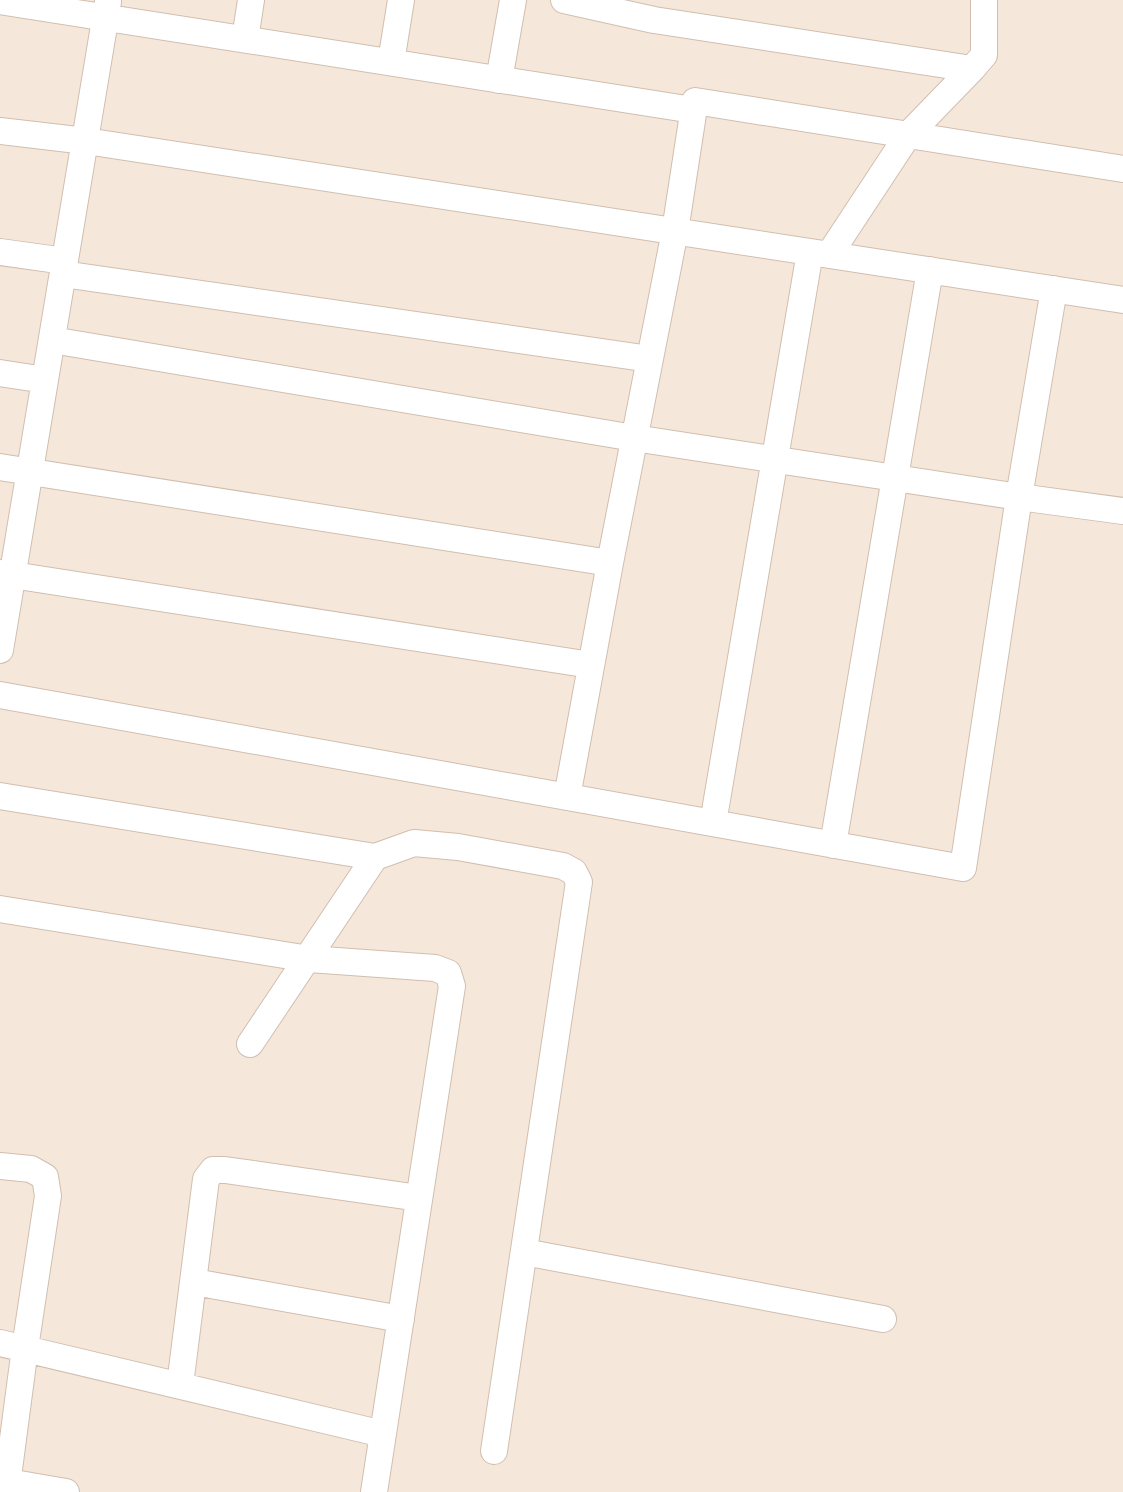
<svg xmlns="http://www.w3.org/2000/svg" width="1123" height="1492" font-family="Quicksand,sans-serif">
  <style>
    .residential { fill: #f5e8da }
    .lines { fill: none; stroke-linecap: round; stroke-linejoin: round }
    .minor-casing { stroke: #d1beb0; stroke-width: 28 }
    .minor { stroke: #fff; stroke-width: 26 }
  </style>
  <rect width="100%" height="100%" fill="#fdf6ec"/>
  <path class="residential" d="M0,0H1123V1492H0Z"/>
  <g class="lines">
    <defs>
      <path id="minor" d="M564,0L654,20L972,69
        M0,1L693,110
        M245,39L251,0
        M391,62L401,0
        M499,80L513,0
        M0,131L86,141L1123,300
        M0,252L65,261
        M829,255L908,135L972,69L984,55V0
        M63,274L650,359
        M52,340L634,438L1019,497L1054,289
        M0,373L45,380
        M0,467L610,563
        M0,573L591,665
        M0,650L108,2
        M0,695L963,868L1019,497L1123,511
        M0,796L375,857L414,843L458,847L563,866L574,872L579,882L494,1451
        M567,797L610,563L675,231L695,101L1123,169
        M713,823L810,252
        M833,845L930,270
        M0,909L309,959L435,968L448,973L452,986L374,1492
        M250,1044L375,857
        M0,1166L31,1169L45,1177L48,1196L25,1348L6,1492
        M524,1252L883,1319
        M194,1282L401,1319
        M0,1343L383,1434
        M180,1385L206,1179L213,1170H225L419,1198
        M8,1482L66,1492"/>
    </defs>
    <use href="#minor" class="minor-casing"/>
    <use href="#minor" class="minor"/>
  </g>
</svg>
